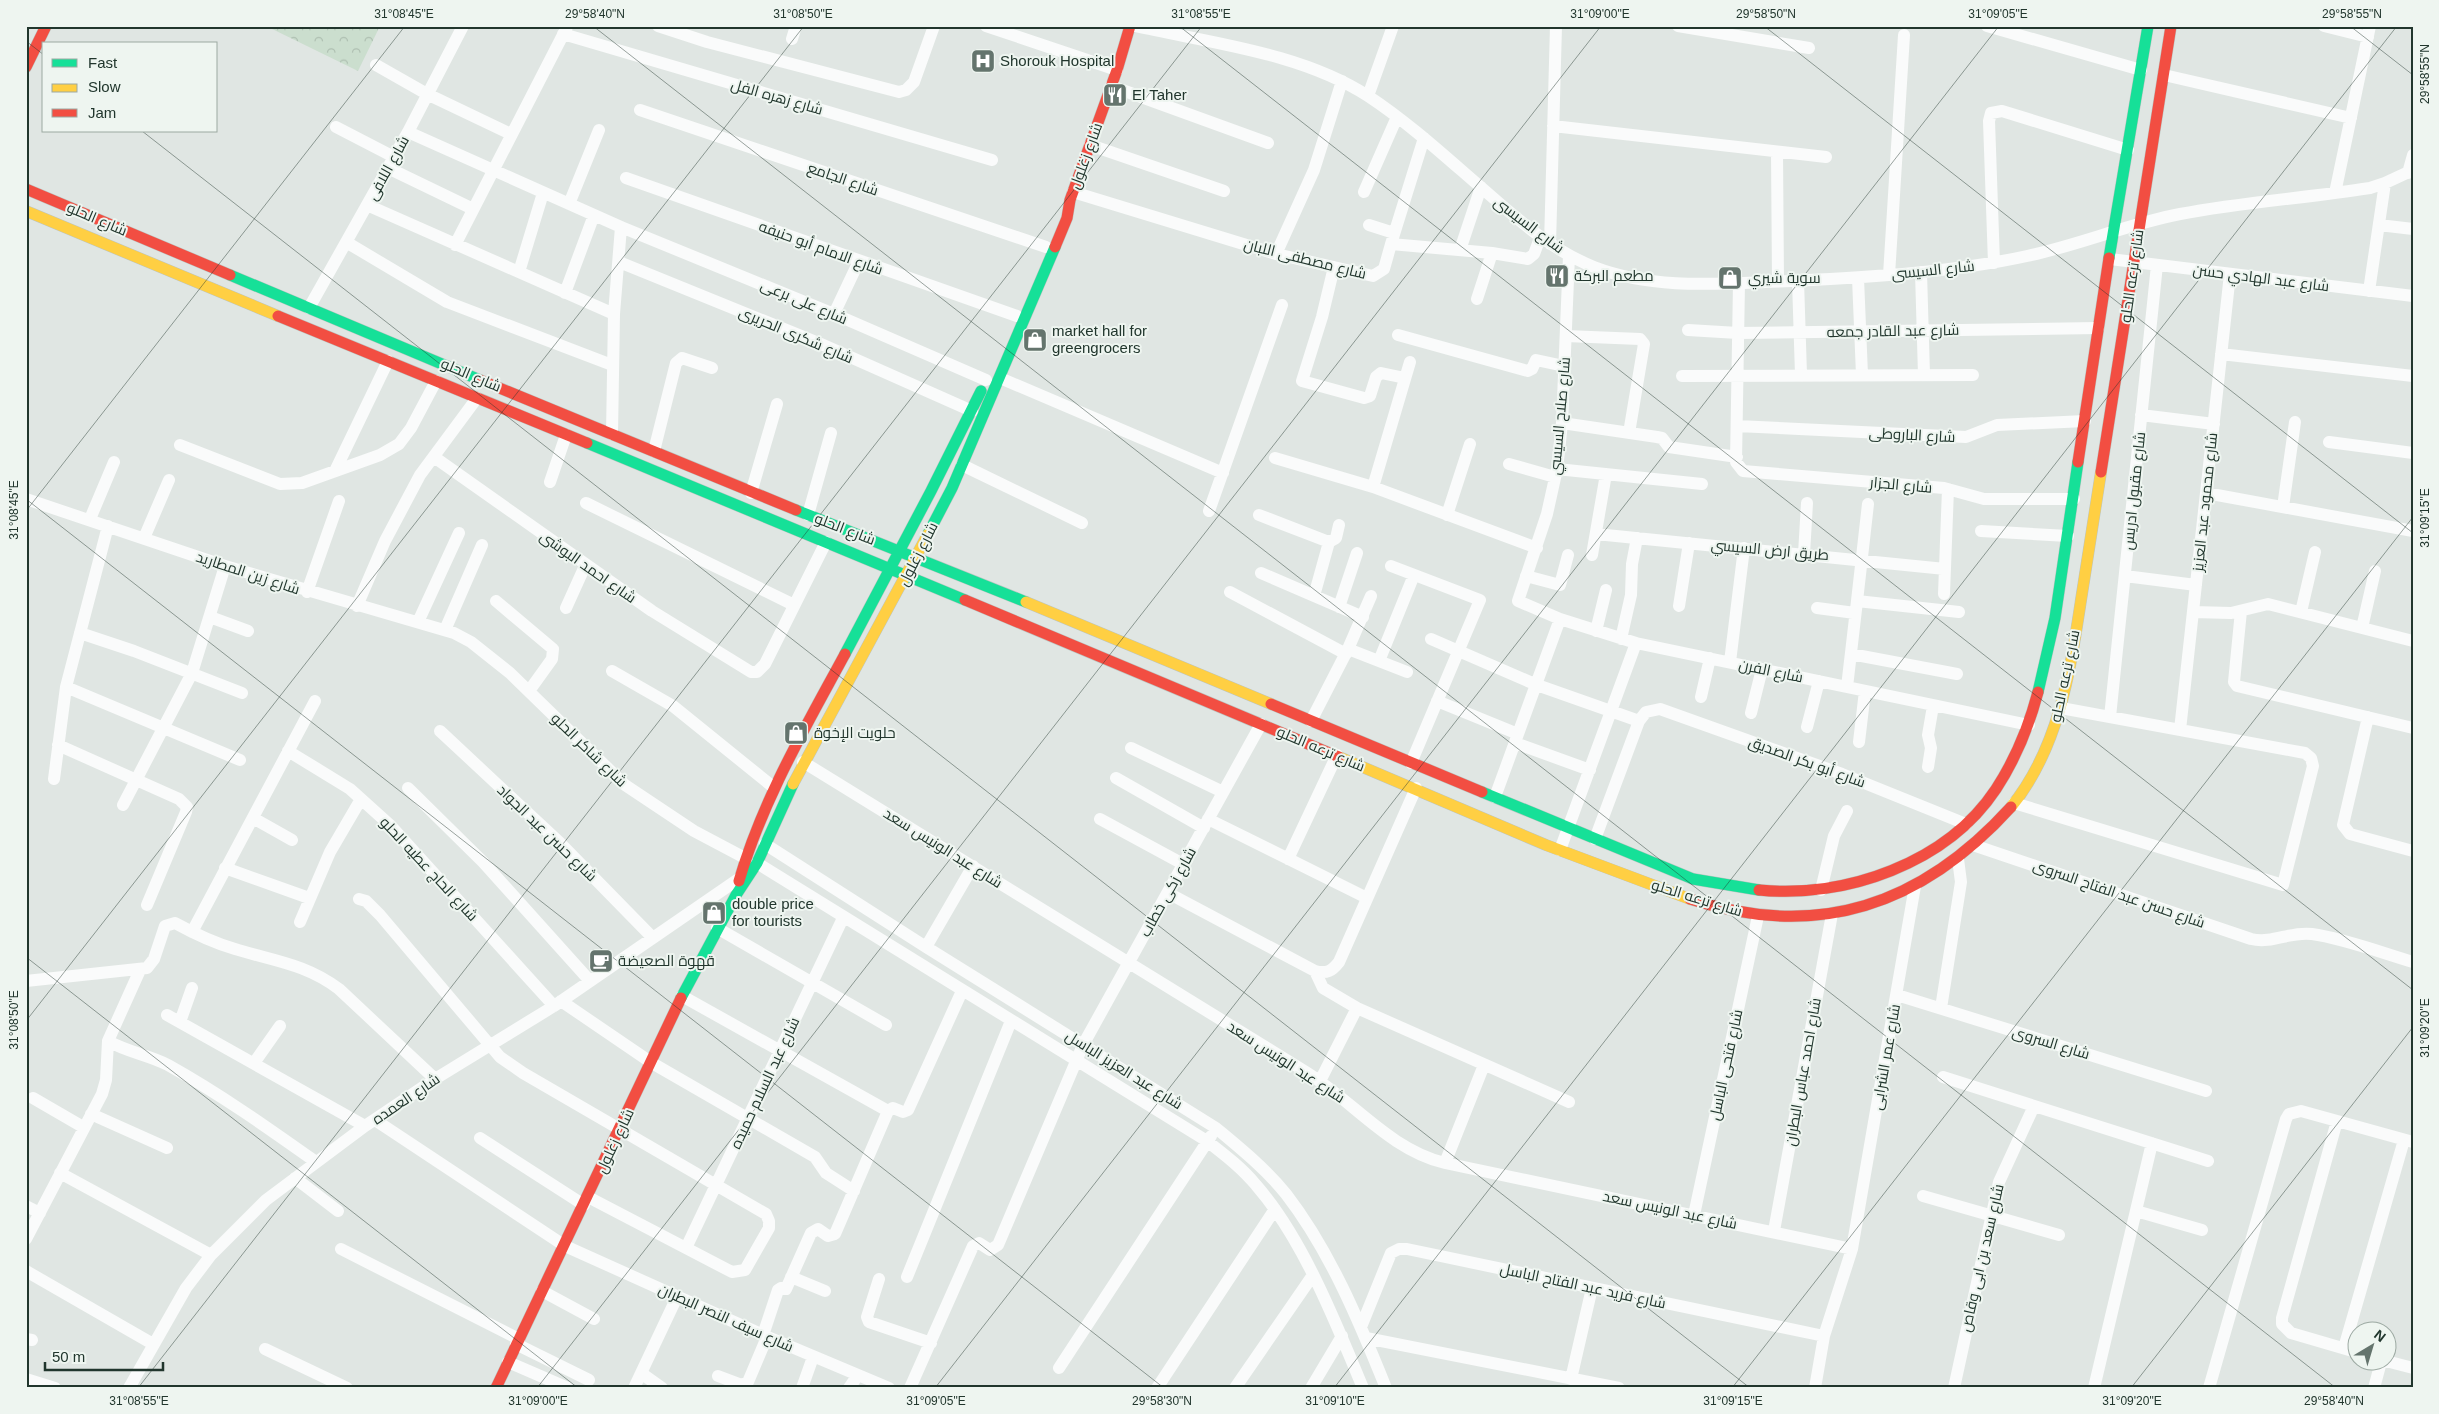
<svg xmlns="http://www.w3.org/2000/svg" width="2439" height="1414" font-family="Helvetica,Cairo,sans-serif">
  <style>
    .park { fill: url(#park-crowns) }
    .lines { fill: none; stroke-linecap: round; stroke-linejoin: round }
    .fast-casing { stroke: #bcc5c1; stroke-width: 12 }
    .slow-casing { stroke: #bcc5c1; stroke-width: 12 }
    .jam-casing { stroke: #bcc5c1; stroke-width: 12 }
    .street { stroke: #fafbfb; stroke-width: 12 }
    .fast { stroke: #16e098; stroke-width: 11 }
    .slow { stroke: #ffcf43; stroke-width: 11 }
    .jam { stroke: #f24e42; stroke-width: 11 }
    .ticks { fill: none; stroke: #21362d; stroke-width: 1; stroke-opacity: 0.45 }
    .labels { text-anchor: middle; stroke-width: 4; stroke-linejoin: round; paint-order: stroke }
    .poi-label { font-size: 15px; fill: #21362d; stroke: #eef5f0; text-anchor: start }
    .street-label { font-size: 15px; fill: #21362d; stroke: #eef5f0 }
    .neatline { fill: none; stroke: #21362d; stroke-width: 2 }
    .ticks-label { font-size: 12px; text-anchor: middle; fill: #21362d }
  </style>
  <defs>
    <pattern id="park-crowns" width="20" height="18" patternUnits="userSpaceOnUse" patternTransform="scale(1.25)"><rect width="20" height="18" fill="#cbdece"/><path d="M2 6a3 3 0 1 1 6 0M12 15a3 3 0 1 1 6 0" fill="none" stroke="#aebfb1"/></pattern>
  </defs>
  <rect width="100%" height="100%" fill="#e0e6e3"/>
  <path class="park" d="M266,26H380L358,71Z"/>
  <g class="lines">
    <defs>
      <path id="fast" d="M2109,258L2148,26
        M230,275L480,380
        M587,443L965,600
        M796,510L1026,602
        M928,534L952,488L1055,247
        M845,654L931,491L981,391
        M2038,692L2055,618L2078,462
        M1482,792L1693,879L1759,890
        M681,998L736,895L757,863L793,784"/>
      <path id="slow" d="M26,211L278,316
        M1026,602L1271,704
        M1339,757L1546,845L1690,899
        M793,784L928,534
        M2011,807C2059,748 2070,672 2081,600C2088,557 2094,515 2101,472"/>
      <path id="jam" d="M26,67L46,26
        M26,189L230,275
        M1055,247L1067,218L1070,200L1117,70L1130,26
        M278,316L587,443
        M480,380L796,510
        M2078,462L2109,258
        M2101,472L2171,26
        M965,600L1339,757
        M1271,704L1482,792
        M739,881C763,799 805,728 845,654
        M1759,890C1845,899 1947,863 1996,789C2015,760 2029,726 2038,692
        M1690,899C1818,941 1922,905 2011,807
        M496,1388L681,998"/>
    </defs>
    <use href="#fast" class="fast-casing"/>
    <use href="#slow" class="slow-casing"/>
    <use href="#jam" class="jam-casing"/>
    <path class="street" d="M658,26L707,42L899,92L906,90L914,82L934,26
      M986,26L1117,70
      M1135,26C1211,43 1302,53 1368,96C1412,125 1451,162 1491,196C1523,224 1554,251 1594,267C1656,291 1726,283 1791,281C1869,277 1950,273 2027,256C2079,245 2128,224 2180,214C2243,202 2307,198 2370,188L2385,183L2413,170
      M1678,26L1809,48
      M1987,26L2141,70
      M2324,26L2368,37
      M563,34L992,160
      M792,39L796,26
      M376,65L427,94L511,134
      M2164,75L2351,118
      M1111,86L1268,143
      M1368,96L1393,26
      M640,110L1046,247
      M1553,126L1826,157
      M336,127L394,157
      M408,132L621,227L834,314L986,380
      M1090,145L1224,191
      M1777,152L1778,281
      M388,168L473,209
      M2408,173L2413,155
      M626,178L1017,316
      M1073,192L1276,254L1373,276L1384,269L1391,244L1492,253L1528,259L1534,254L1540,238
      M1364,192L1397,117
      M2335,193L2370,26
      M569,204L599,130
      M367,205L614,314
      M1369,225L1394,233
      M2379,225L2413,229
      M346,242L447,302L612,365
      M1391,244L1424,138
      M1550,244L1556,26
      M455,245L567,27
      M1460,250L1481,187
      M1276,254L1314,170L1342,81
      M1569,256L1562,423L1557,469L1547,514L1518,601L1560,619L1636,643L2029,725
      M2110,259L2413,296
      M619,262L821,344L972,411
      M1994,263L1989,121L1991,113L2002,111L2128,150
      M1334,267L1322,317L1302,381L1364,398L1370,396L1376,377L1381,373L1405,378
      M519,272L543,193
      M1921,272L1924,375
      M1889,275L1904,35
      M1858,278L1862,375
      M1798,280L1801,375
      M1739,283L1736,462L1743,471L1944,488L1984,499H2074
      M2369,291L2385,183
      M565,293L594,215
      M1477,299L1492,253
      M309,308L408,132L463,26
      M834,314L859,261
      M1688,330L1738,333L2098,328
      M1398,335L1528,371L1532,369L1536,360L1564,366
      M1566,336L1640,339L1644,344L1629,433
      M2221,354L2413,376
      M1682,376L1973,375
      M1000,378L1223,473
      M2141,415L2214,424
      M1562,423L1657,437L1662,438L1669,447L1737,457
      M1737,426L1966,437L1997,425L2085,421
      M612,434L614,314L621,227
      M2329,442L2413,453
      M180,445L280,484L302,483L380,455L399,444L411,428L436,381
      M654,451L676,363L682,358L712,368
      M434,457L652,611L751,672H757L765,664L826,542
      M1275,458L1373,487L1537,548
      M1509,464L1555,477
      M962,465L1082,523
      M1557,469L1702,484
      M335,471L388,361
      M550,482L566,435
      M1373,487L1410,362
      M751,493L777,404
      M2206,493L2413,531
      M26,499L225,566L454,633L471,642L510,673L625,785L694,831L745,858
      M586,503L794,605
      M1868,504L1857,601L1959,612
      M2283,507L2295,422
      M1209,511L1282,305
      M808,515L831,433
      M1259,515L1329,542L1314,596
      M1447,515L1470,444
      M90,519L114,462
      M1981,531L2068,536
      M1596,534L1945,569
      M144,538L169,480
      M1329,542L1336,538L1339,525
      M1804,554L1807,503
      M1592,555L1606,474
      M1391,566L1480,600L1411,763
      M1261,573L1363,617
      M1526,576L1560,585L1568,555
      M2125,576L2196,585
      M307,592L339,501
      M1230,592L1346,654
      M1944,594L1948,489
      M496,601L553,649L552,659L529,691
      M357,606L385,541L420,475L477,398
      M1679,606L1689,543
      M1339,607L1357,553
      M566,608L585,566
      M1817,608L1855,613
      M2241,611L2234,682L2237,686L2413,728
      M2193,612L2231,613L2268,604L2413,641
      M2301,612L2315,552
      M210,617L248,631
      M418,622L459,533
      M2362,628L2375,571
      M445,630L482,545
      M1596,631L1606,590
      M80,633L134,651L242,693
      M1431,639L1537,685L1639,721
      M1621,639L1631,595L1632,564L1637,538
      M1348,649L1407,672
      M1851,654L1957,674
      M1379,661L1414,575
      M1730,662L1744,548
      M612,671L673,706L772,786
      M66,687L240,760
      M1847,687L1857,601
      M1701,697L1710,658
      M1437,701L1518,734
      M1751,713L1762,669
      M2110,717L2157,265
      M2368,717L2343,825L2350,834L2413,851
      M1311,721L1348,649L1371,596
      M1807,727L1819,681
      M2180,730L2230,274
      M440,731L560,843L652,937
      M1859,742L1865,691
      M1515,743L1590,770
      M58,745L179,799L187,807L186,812L147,905
      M1131,748L1223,792
      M288,751L350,789L391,826L554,1006
      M803,762C971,865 1139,968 1306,1072C1353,1101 1390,1150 1445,1163L1852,1249L1915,886
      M1928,767L1931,748L1928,735L1933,706
      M1116,778L1204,828
      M54,779L66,687L108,526
      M408,788L483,862L590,981
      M1495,797L1560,619
      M2014,803L2283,885L2313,766L2311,758L2305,753L2061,708
      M123,805L192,673L225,566
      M253,818L292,840
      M1100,819L1183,864
      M1208,819L1367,898
      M1595,839L1639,721L1646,712L1660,709L1842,774L1966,824
      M765,844L926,947L1216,1128C1240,1148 1266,1169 1286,1194C1330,1251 1359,1321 1386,1388
      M1973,845L2251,939C2273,944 2290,931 2312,934C2342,938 2383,953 2413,962
      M1560,850L1636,643
      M1288,859L1337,755
      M757,863L1207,1141C1225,1155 1242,1168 1256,1185C1303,1239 1335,1321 1363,1388
      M225,868L309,898
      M1821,890L1834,836L1847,811
      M1168,893L1315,971C1327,974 1332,971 1339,962L1416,788
      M359,899L366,901L380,915L500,1057L523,1073L766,1214L769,1221V1228L745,1270L732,1272L588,1197
      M300,922L330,852L361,799
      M717,928L886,1025
      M192,932L315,701
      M926,947L973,866
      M1315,971L1323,988L1357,1008L1569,1102
      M26,981L147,968L154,959L165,926L175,923C195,934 214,943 235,949C274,961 306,964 339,989L435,1079
      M1897,995L2206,1091
      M682,996L888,1111
      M561,1001L652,1063L815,1157L826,1173L854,1191
      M1941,1008L1961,882L1958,859
      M167,1015L365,1126
      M180,1022L192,988
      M108,1041C127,1052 149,1055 168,1065C220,1094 268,1128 316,1162
      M254,1063L280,1026
      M1943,1077L2208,1161
      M1320,1081L1357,1008
      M33,1098L83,1127
      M91,1114L167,1148
      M375,1120L565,1246L763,1335L889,1388
      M2337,1121L2282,1318V1324L2291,1333L2356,1352
      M480,1138L584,1205
      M1445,1163L1484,1065
      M60,1173L211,1255
      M295,1178L338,1211
      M1923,1196L2059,1235
      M26,1206L40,1213
      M2136,1211L2202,1230
      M1694,1215L1758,916
      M1774,1231L1832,914
      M26,1239L102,1094L106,1080L108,1041L140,970
      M686,1248L843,918
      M341,1249L519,1339
      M26,1271L153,1344
      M791,1277L825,1291
      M907,1277L1011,1021
      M879,1279L867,1317L869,1322L931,1343
      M542,1291L594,1319
      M1361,1327L1391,1253L1399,1249H1407L1824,1336L1815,1388
      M763,1335L778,1290L781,1288L786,1289L811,1233L818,1229L828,1236L835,1234L888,1111L893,1108L903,1112L908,1110L962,991
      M1824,1336L1852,1249
      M1366,1338L1619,1388
      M26,1339L32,1340
      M516,1344L589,1380
      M2344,1348L2404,1140
      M265,1349L347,1388
      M2386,1361L2413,1368
      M508,1362L568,1388
      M1059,1368L1211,1136
      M641,1373L662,1388
      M718,1376L742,1385L748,1382L767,1337
      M26,1379L55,1388
      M1571,1379L1592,1288
      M129,1388L186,1288L211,1255L266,1200L365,1126L435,1079L554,1006L740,878H744
      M634,1388L677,1297
      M802,1388L813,1357
      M849,1388L858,1375
      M910,1388L973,1246L979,1243L990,1250L998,1245L1083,1045L1261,724
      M1157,1388L1275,1209
      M1235,1388L1313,1275
      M1311,1388L1342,1336
      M1954,1388L1999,1182L2034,1106
      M2094,1388L2152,1143
      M2209,1388L2286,1119L2289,1114L2301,1111L2413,1142
      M2374,1388L2381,1362"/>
    <use href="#fast" class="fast"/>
    <use href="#slow" class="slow"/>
    <use href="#jam" class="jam"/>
  </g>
  <path class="ticks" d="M593,26L2336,1388M1179,26L2413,990M1764,26L2413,533M2350,26L2413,75M26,41L44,55M142,131L1750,1388M26,499L1164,1388M26,511L405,26M26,957L578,1388M26,1021L804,26M138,1388L1202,26M537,1388L1601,26M935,1388L1999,26M1334,1388L2397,26M1732,1388L2413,517M2131,1388L2413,1027"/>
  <defs>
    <symbol id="hospital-square" viewBox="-11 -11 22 22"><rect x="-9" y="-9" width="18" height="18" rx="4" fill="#64746d" stroke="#eef5f0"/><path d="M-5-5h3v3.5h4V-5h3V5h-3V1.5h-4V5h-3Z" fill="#fff"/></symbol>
    <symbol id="restaurant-square" viewBox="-11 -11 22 22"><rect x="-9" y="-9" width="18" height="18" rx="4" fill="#64746d" stroke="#eef5f0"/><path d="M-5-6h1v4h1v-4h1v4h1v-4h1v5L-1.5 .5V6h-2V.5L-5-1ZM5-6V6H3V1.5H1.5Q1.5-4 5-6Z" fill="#fff"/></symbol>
    <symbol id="shop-square" viewBox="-11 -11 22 22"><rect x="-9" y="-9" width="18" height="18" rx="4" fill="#64746d" stroke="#eef5f0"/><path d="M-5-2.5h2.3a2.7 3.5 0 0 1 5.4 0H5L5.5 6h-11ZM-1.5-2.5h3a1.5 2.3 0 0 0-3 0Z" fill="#fff"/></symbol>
    <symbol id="cafe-square" viewBox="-11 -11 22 22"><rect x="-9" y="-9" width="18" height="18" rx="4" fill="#64746d" stroke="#eef5f0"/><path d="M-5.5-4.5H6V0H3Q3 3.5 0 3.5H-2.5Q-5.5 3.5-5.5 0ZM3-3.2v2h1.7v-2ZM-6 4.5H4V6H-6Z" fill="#fff"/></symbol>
  </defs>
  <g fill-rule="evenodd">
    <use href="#hospital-square" x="969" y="47" width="28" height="28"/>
    <use href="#restaurant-square" x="1101" y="81" width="28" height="28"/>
    <use href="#restaurant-square" x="1543" y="262" width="28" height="28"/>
    <use href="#shop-square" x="1716" y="264" width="28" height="28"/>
    <use href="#shop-square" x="1021" y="326" width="28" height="28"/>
    <use href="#shop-square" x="782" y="719" width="28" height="28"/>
    <use href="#shop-square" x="700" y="899" width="28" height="28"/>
    <use href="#cafe-square" x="587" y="947" width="28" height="28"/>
  </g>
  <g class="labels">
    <g class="poi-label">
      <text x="1000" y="66">Shorouk Hospital</text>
      <text x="1132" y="100">El Taher</text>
      <text x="1574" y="281">مطعم البركة</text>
      <text x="1748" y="283">سوية شيري</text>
      <text x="1052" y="336">market hall for<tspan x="1052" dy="17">greengrocers</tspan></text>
      <text x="814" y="738">حلويت الإخوة</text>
      <text x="732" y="909">double price<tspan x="732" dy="17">for tourists</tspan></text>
      <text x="618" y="966">قهوة الصعيضة</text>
    </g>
    <g class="street-label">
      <text transform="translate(777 97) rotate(16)" y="5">شارع زهره الفل</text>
      <text transform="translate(1086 156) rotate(-70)" y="5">شارع زغلول</text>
      <text transform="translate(388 168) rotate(-61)" y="5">شارع اللافى</text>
      <text transform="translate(843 179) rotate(19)" y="5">شارع الجامع</text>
      <text transform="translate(97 219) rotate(23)" y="5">شارع الحلو</text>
      <text transform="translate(1529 225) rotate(37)" y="5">شارع السيسى</text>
      <text transform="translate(821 248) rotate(20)" y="5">شارع الامام أبو حنيفه</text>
      <text transform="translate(1305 259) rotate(14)" y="5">شارع مصطفى اللبان</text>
      <text transform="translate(1933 270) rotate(-6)" y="5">شارع السيسى</text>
      <text transform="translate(2132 276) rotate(-82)" y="5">شارع ترعه الحلو</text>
      <text transform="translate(2261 278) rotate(7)" y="5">شارع عبد الهادي حسن</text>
      <text transform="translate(804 302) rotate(23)" y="5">شارع على برعى</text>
      <text transform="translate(1893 331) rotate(-1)" y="5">شارع عبد القادر جمعه</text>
      <text transform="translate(796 335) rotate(23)" y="5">شارع شكرى الحريرى</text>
      <text transform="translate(471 375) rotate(23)" y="5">شارع الحلو</text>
      <text transform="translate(1560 416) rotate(-85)" y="5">شارع صلاح السيسي</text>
      <text transform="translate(1912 435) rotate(3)" y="5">شارع الباروطى</text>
      <text transform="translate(1901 485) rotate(5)" y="5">شارع الجزار</text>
      <text transform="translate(2134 491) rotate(-84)" y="5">شارع مقبول ادريس</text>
      <text transform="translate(2205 502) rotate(-84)" y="5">شارع محمود عبد العزيز</text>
      <text transform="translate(845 529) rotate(21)" y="5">شارع الحلو</text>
      <text transform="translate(1770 550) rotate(5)" y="5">طريق ارض السيسي</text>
      <text transform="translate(918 554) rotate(-63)" y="5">شارع زغلول</text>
      <text transform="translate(588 567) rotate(35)" y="5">شارع احمد البوشى</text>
      <text transform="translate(248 573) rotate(18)" y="5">شارع زين المطاريد</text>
      <text transform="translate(1771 671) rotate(12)" y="5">شارع الفرن</text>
      <text transform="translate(2065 676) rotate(-78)" y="5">شارع ترعه الحلو</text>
      <text transform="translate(1321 749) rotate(23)" y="5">شارع ترعه الحلو</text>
      <text transform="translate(589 750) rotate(44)" y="5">شارع شاكر الحلو</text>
      <text transform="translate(1807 762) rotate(20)" y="5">شارع أبو بكر الصديق</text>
      <text transform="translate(547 833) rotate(44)" y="5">شارع حسن عبد الجواد</text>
      <text transform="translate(943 848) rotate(32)" y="5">شارع عبد الونيس سعد</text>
      <text transform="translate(429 869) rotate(47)" y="5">شارع الحاج عطيه الحلو</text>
      <text transform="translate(1168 892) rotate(-61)" y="5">شارع زكى خطاب</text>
      <text transform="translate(2119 894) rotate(19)" y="5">شارع حسن عبد الفتاح السروى</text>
      <text transform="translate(1697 898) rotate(17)" y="5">شارع ترعه الحلو</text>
      <text transform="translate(2051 1043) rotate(17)" y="5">شارع السروى</text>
      <text transform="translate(1886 1057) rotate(-80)" y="5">شارع عمر الشرابى</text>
      <text transform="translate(1286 1062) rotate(33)" y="5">شارع عبد الونيس سعد</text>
      <text transform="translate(1726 1065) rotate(-78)" y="5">شارع فتحى الباسل</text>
      <text transform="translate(1124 1070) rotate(32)" y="5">شارع عبد العزيز الباسل</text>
      <text transform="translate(1803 1072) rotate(-80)" y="5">شارع احمد عباس البطران</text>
      <text transform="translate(765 1083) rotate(-65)" y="5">شارع عبد السلام حميده</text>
      <text transform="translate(406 1099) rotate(-34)" y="5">شارع العمده</text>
      <text transform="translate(615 1141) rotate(-65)" y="5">شارع زغلول</text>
      <text transform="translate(1670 1210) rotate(12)" y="5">شارع عبد الونيس سعد</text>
      <text transform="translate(1982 1258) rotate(-77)" y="5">شارع سعد بن ابى وقاص</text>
      <text transform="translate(1583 1286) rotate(12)" y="5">شارع فريد عبد الفتاح الباسل</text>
      <text transform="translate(726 1318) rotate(24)" y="5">شارع سيف النصر البطران</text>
    </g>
  </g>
  <rect width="2439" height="1414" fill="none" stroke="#eef5f0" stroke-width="55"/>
  <rect x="42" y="42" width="175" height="90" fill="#eef5f0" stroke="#9ca9a2"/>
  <rect x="52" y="59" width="25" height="8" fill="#16e098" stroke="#9ca9a2"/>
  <text x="88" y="68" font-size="15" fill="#21362d">Fast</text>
  <rect x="52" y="84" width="25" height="8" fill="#ffcf43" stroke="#9ca9a2"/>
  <text x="88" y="92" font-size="15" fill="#21362d">Slow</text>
  <rect x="52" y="109" width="25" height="8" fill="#f24e42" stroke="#9ca9a2"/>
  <text x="88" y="118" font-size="15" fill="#21362d">Jam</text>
  <g transform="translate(2372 1346) rotate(38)"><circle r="24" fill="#eef5f0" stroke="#9ca9a2"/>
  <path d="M0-4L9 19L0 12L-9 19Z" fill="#64746d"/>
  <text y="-8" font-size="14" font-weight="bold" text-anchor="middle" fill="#21362d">N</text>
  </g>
  <path d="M45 1362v8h118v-8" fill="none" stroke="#21362d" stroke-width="2.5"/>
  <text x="52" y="1362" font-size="15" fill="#21362d" stroke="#eef5f0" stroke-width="4" paint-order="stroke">50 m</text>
  <rect x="28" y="28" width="2384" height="1358" class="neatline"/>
  <g class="ticks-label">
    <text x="404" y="18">31°08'45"E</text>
    <text x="595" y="18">29°58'40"N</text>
    <text x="803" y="18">31°08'50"E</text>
    <text x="1201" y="18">31°08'55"E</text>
    <text x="1600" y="18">31°09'00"E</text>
    <text x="1766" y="18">29°58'50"N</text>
    <text x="1998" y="18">31°09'05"E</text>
    <text x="2352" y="18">29°58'55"N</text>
    <text transform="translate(2425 74) rotate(-90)" y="4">29°58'55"N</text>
    <text transform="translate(14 510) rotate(-90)" y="4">31°08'45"E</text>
    <text transform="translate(2425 518) rotate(-90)" y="4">31°09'15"E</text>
    <text transform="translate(14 1020) rotate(-90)" y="4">31°08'50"E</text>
    <text transform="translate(2425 1028) rotate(-90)" y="4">31°09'20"E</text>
    <text x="139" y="1405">31°08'55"E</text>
    <text x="538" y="1405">31°09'00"E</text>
    <text x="936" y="1405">31°09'05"E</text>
    <text x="1162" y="1405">29°58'30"N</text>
    <text x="1335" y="1405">31°09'10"E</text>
    <text x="1733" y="1405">31°09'15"E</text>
    <text x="2132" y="1405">31°09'20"E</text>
    <text x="2334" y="1405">29°58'40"N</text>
  </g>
</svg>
